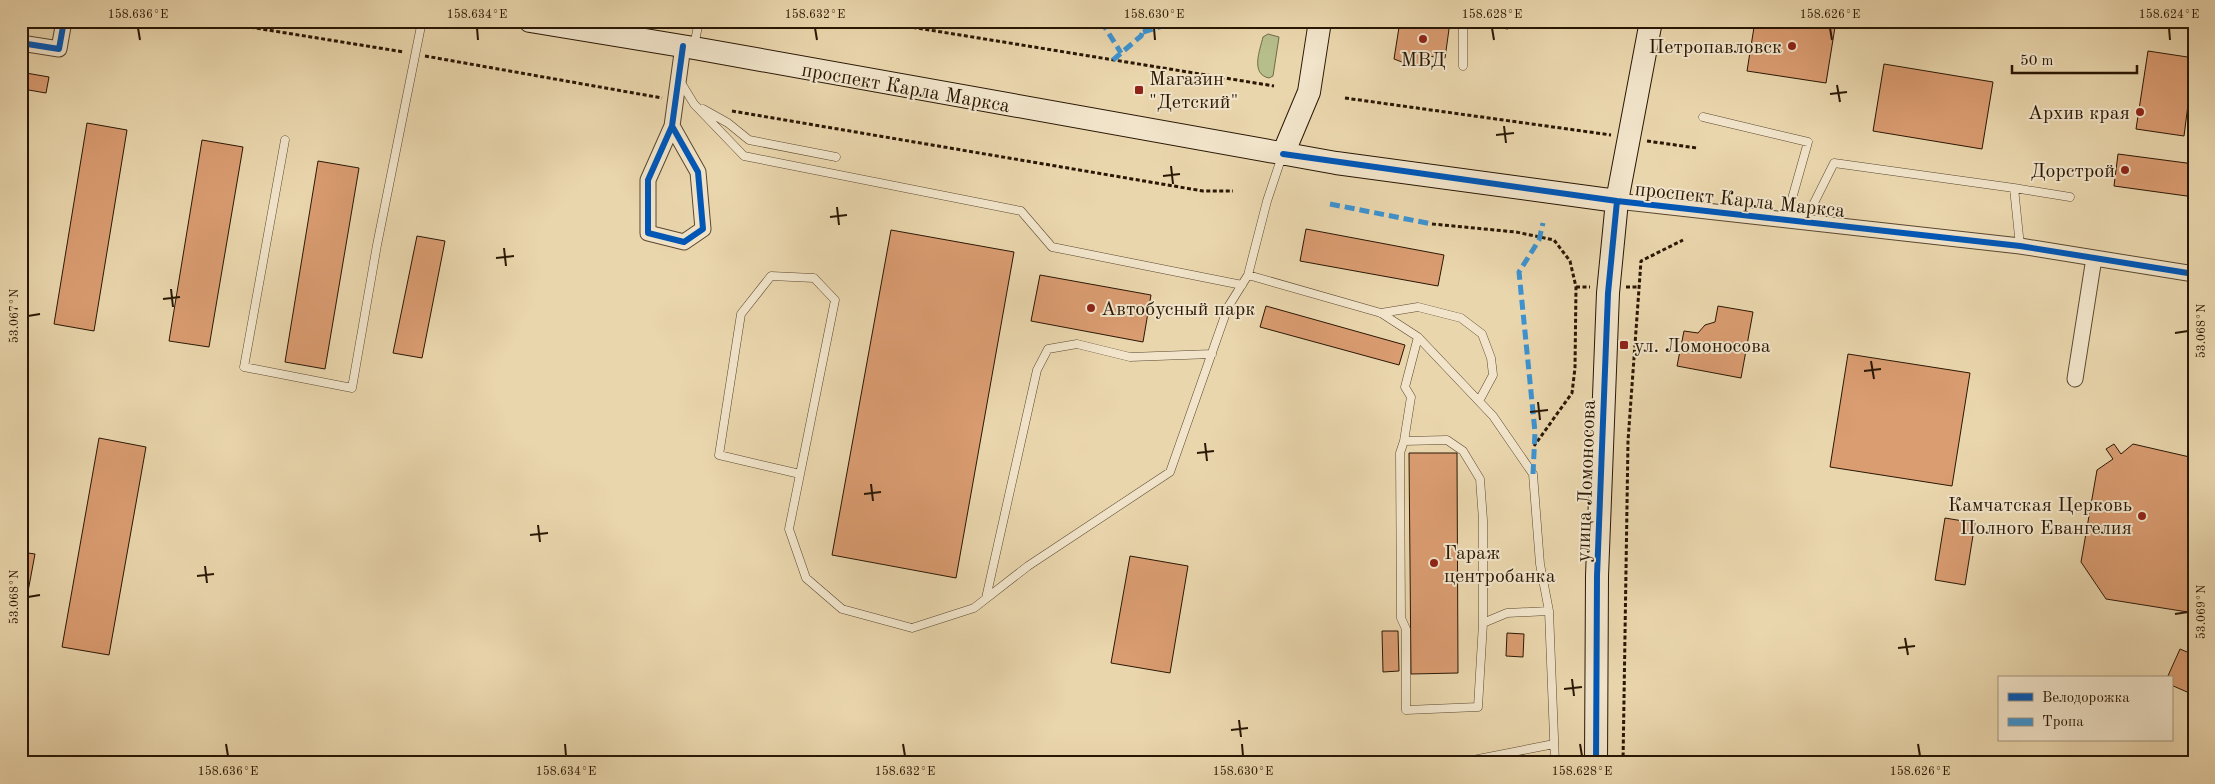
<svg xmlns="http://www.w3.org/2000/svg" width="2215" height="784" font-family="'Old Standard TT',serif">
  <style>
    .green { fill: #b6be8b; stroke: #706a48 }
    .building { fill: #da9c71; stroke: #291704 }
    .lines { fill: none; stroke-linecap: round; stroke-linejoin: round }
    .lane-casing { stroke: #59472e; stroke-width: 9 }
    .street-casing { stroke: #59472e; stroke-width: 17 }
    .secondary-casing { stroke: #291704; stroke-width: 24 }
    .path { stroke: #291704; stroke-width: 3; stroke-dasharray: 4 2.5; stroke-linecap: butt }
    .lane { stroke: #f1e4ca; stroke-width: 8 }
    .street { stroke: #f1e4ca; stroke-width: 15 }
    .secondary { stroke: #f1e4ca; stroke-width: 22 }
    .quiet { stroke: #3c93d1; stroke-width: 5; stroke-dasharray: 10 5; stroke-linecap: butt }
    .cycleway-casing { stroke: #f1e4ca; stroke-width: 9 }
    .cycleway { stroke: #0057b8; stroke-width: 6 }
    .ticks { fill: none; stroke: #291704; stroke-width: 2 }
    .poi-dot { fill: #8f2418; stroke: #f1e4ca; stroke-width: 2 }
    .labels { text-anchor: middle; stroke-width: 4; stroke-linejoin: round; paint-order: stroke }
    .poi-label { font-size: 20px; fill: #291704; stroke: #f1e4ca; text-anchor: end }
    .street-label { font-size: 20px; fill: #291704; stroke: #f1e4ca }
    .neatline { fill: none; stroke: #291704; stroke-width: 2 }
    .ticks-label { font-size: 12px; text-anchor: middle; fill: #291704 }
  </style>
  <rect width="100%" height="100%" fill="#ead6ad"/>
  <filter id="stains"><feTurbulence type="fractalNoise" baseFrequency=".004" numOctaves="4"/><feColorMatrix values="0 0 0 0 .2 0 0 0 0 .09 0 0 0 0 .02 0 0 0 .5 -.17"/></filter>
  <radialGradient id="worn" r=".72"><stop offset=".6" stop-color="#630" stop-opacity="0"/><stop offset="1" stop-color="#630" stop-opacity=".3"/></radialGradient>
  <path class="green" d="M1268,34L1279,37L1273,76L1269,78C1250,74 1260,50 1263,37Z"/>
  <path class="building" d="M1400,21L1450,22L1445,58L1427,56V64L1410,65L1394,59Z
    M1477,21H1509L1508,29L1477,24Z
    M1755,21H1836L1826,83L1747,71Z
    M2148,51L2194,58L2184,136L2136,129Z
    M1884,64L1993,82L1982,149L1873,131Z
    M26,73L49,77L46,93L23,89Z
    M87,123L127,130L94,331L54,324Z
    M202,140L243,147L209,347L169,341Z
    M2118,154L2194,164V197L2114,186Z
    M318,161L359,168L325,369L285,362Z
    M1306,229L1444,255L1438,286L1300,261Z
    M891,230L1014,252L956,578L832,555Z
    M417,236L445,241L422,358L393,353Z
    M1040,275L1151,295L1143,342L1031,321Z
    M1266,306L1405,345L1399,365L1260,327Z
    M1718,306L1753,312L1741,378L1677,366L1684,331L1698,333L1705,325L1715,322Z
    M1848,354L1970,373L1952,486L1830,467Z
    M99,438L146,447L109,655L62,647Z
    M2114,444L2121,454L2133,444L2194,458V613L2106,599L2081,562L2097,470L2113,459L2106,449Z
    M1409,453H1457L1458,673L1411,674Z
    M1945,518L1975,523L1965,585L1935,580Z
    M21,552L35,554L21,629Z
    M1130,556L1188,566L1170,673L1111,663Z
    M1382,631H1398L1399,671L1383,672Z
    M1507,633L1524,634L1523,657L1506,656Z
    M2180,649L2194,655V695L2171,685V678H2167Z"/>
  <g class="lines">
    <defs>
      <path id="lane" d="M2112,21L2131,24L2132,21
        M694,46L699,21
        M1463,66V21
        M680,81L694,104L744,156L1021,211L1052,247L1242,285
        M703,109L728,123L749,140L836,157
        M1703,117L1808,142L1786,220
        M285,140L244,367L352,388L377,245L422,21
        M1282,156L1267,201L1248,275L1381,313L1418,337L1493,416L1533,474L1540,564L1549,611L1555,763
        M2014,188L2070,197
        M1804,223L1834,163L2014,188L2020,246
        M1381,313L1418,307L1461,318L1482,334L1491,358L1493,375L1479,401
        M1404,441L1411,397L1405,387L1418,337
        M800,474L719,455L741,314L771,276L814,278L835,300L789,529L806,578L842,609L912,628L974,608L1028,566L1170,472L1228,307L1248,275
        M986,598L1037,370L1048,349L1077,344L1130,357L1212,354
        M1483,623L1478,707L1406,710V629L1401,618L1400,453L1404,441L1447,440L1463,451L1480,479L1483,520V623L1507,613L1549,611
        M1458,763L1554,744"/>
      <path id="street" d="M21,43L59,49L64,21
        M672,126L648,180V233L684,242L703,229L698,172L672,126L683,46
        M1617,201L2020,246L2194,274
        M2075,379L2094,258"/>
      <path id="secondary" d="M530,21L694,48L1336,163L1617,201
        M1283,154L1309,92L1320,21
        M1596,763L1597,576L1608,293L1617,201L1651,21"/>
    </defs>
    <use href="#lane" class="lane-casing"/>
    <use href="#street" class="street-casing"/>
    <use href="#secondary" class="secondary-casing"/>
    <path class="path" d="M212,21L404,52
      M874,21L1274,86
      M425,56L662,98
      M1345,98L1611,135
      M732,111L1203,191H1233
      M1647,141L1697,148
      M1432,224L1516,232L1554,240L1570,261L1576,287L1575,368L1572,393L1534,446
      M1576,287H1590
      M1626,287H1639
      M1623,763L1628,441L1641,261L1683,240"/>
    <use href="#lane" class="lane"/>
    <use href="#street" class="street"/>
    <use href="#secondary" class="secondary"/>
    <path class="quiet" d="M1101,21L1121,53
      M1143,32L1178,21
      M1113,60L1141,36L1147,21
      M1330,204L1432,224
      M1533,474L1535,432L1519,272L1539,240L1543,223"/>
    <defs>
      <path id="cycleway" d="M21,43L59,49L64,21
        M672,126L648,180V233L684,242L703,229L698,172L672,126L683,46
        M1283,154L1617,201L2020,246L2194,274
        M1596,763L1597,576L1608,293L1617,201"/>
    </defs>
    <use href="#cycleway" class="cycleway-casing"/>
    <use href="#cycleway" class="cycleway"/>
  </g>
  <path class="ticks" d="M138,28L140,40M477,28L478,40M815,28L817,40M1154,28L1155,40M1492,28L1494,40M1830,28L1832,40M2169,28L2170,40M1837,85L1840,102M1830,94L1847,92M1504,126L1506,143M1496,135L1514,133M1171,166L1173,184M1163,176L1180,174M837,207L839,225M830,217L847,215M504,248L506,266M496,258L514,256M171,289L173,307M163,299L180,297M28,316L40,314M2175,333L2188,331M1871,361L1874,379M1864,371L1881,369M1538,402L1540,420M1530,412L1548,410M1205,443L1207,461M1197,453L1214,451M871,484L873,501M864,494L881,492M538,525L540,542M530,535L548,533M205,566L207,583M197,576L214,574M28,597L40,595M2175,614L2188,612M1905,638L1908,655M1898,648L1915,646M1572,679L1574,696M1564,689L1582,687M1239,720L1241,737M1231,730L1248,728M226,744L228,756M565,744L566,756M903,744L905,756M1242,744L1243,756M1580,744L1582,756M1918,744L1920,756"/>
  <g class="poi-dot">
    <circle cx="1423" cy="39" r="5"/>
    <circle cx="1792" cy="46" r="5"/>
    <rect x="1134" y="85" width="10" height="10" rx="2.5"/>
    <circle cx="2140" cy="112" r="5"/>
    <circle cx="2125" cy="170" r="5"/>
    <circle cx="1091" cy="308" r="5"/>
    <rect x="1619" y="340" width="10" height="10" rx="2.5"/>
    <circle cx="2142" cy="516" r="5"/>
    <circle cx="1434" cy="563" r="5"/>
  </g>
  <g class="labels">
    <g class="poi-label">
      <text x="1782" y="53">Петропавловск</text>
      <text x="1423" y="66" text-anchor="middle">МВД</text>
      <text x="1149" y="85" text-anchor="start">Магазин<tspan x="1149" dy="23">"Детский"</tspan></text>
      <text x="2130" y="119">Архив края</text>
      <text x="2115" y="177">Дорстрой</text>
      <text x="1101" y="315" text-anchor="start">Автобусный парк</text>
      <text x="1634" y="352" text-anchor="start">ул. Ломоносова</text>
      <text x="2132" y="511">Камчатская Церковь<tspan x="2132" dy="23">Полного Евангелия</tspan></text>
      <text x="1444" y="559" text-anchor="start">Гараж<tspan x="1444" dy="23">центробанка</tspan></text>
    </g>
    <g class="street-label">
      <text transform="translate(906 87) rotate(10)" y="7">проспект Карла Маркса</text>
      <text transform="translate(1740 199) rotate(6)" y="7">проспект Карла Маркса</text>
      <text transform="translate(1585 481) rotate(-88)" y="7">улица Ломоносова</text>
    </g>
  </g>
  <rect width="2215" height="784" fill="none" stroke="#ead6ad" stroke-width="55"/>
  <rect x="1998" y="676" width="175" height="65" fill="#f1e4ca" stroke="#a1927b"/>
  <rect x="2008" y="693" width="25" height="8" fill="#0057b8" stroke="#a1927b"/>
  <text x="2042" y="702" font-size="15" fill="#291704">Велодорожка</text>
  <rect x="2008" y="718" width="25" height="8" fill="#3c93d1" stroke="#a1927b"/>
  <text x="2042" y="726" font-size="15" fill="#291704">Тропа</text>
  <path d="M2012 65v8h125v-8" fill="none" stroke="#291704" stroke-width="2.5"/>
  <text x="2020" y="65" font-size="15" fill="#291704" stroke="#f1e4ca" stroke-width="4" paint-order="stroke">50 m</text>
  <rect x="28" y="28" width="2160" height="728" class="neatline"/>
  <g class="ticks-label">
    <text x="138" y="18">158.636°E</text>
    <text x="477" y="18">158.634°E</text>
    <text x="815" y="18">158.632°E</text>
    <text x="1154" y="18">158.630°E</text>
    <text x="1492" y="18">158.628°E</text>
    <text x="1830" y="18">158.626°E</text>
    <text x="2169" y="18">158.624°E</text>
    <text transform="translate(14 316) rotate(-90)" y="4">53.067°N</text>
    <text transform="translate(2201 331) rotate(-90)" y="4">53.068°N</text>
    <text transform="translate(14 597) rotate(-90)" y="4">53.068°N</text>
    <text transform="translate(2201 612) rotate(-90)" y="4">53.069°N</text>
    <text x="228" y="775">158.636°E</text>
    <text x="566" y="775">158.634°E</text>
    <text x="905" y="775">158.632°E</text>
    <text x="1243" y="775">158.630°E</text>
    <text x="1582" y="775">158.628°E</text>
    <text x="1920" y="775">158.626°E</text>
  </g>
  <rect width="100%" height="100%" filter="url(#stains)"/>
  <rect width="100%" height="100%" fill="url(#worn)"/>
</svg>
